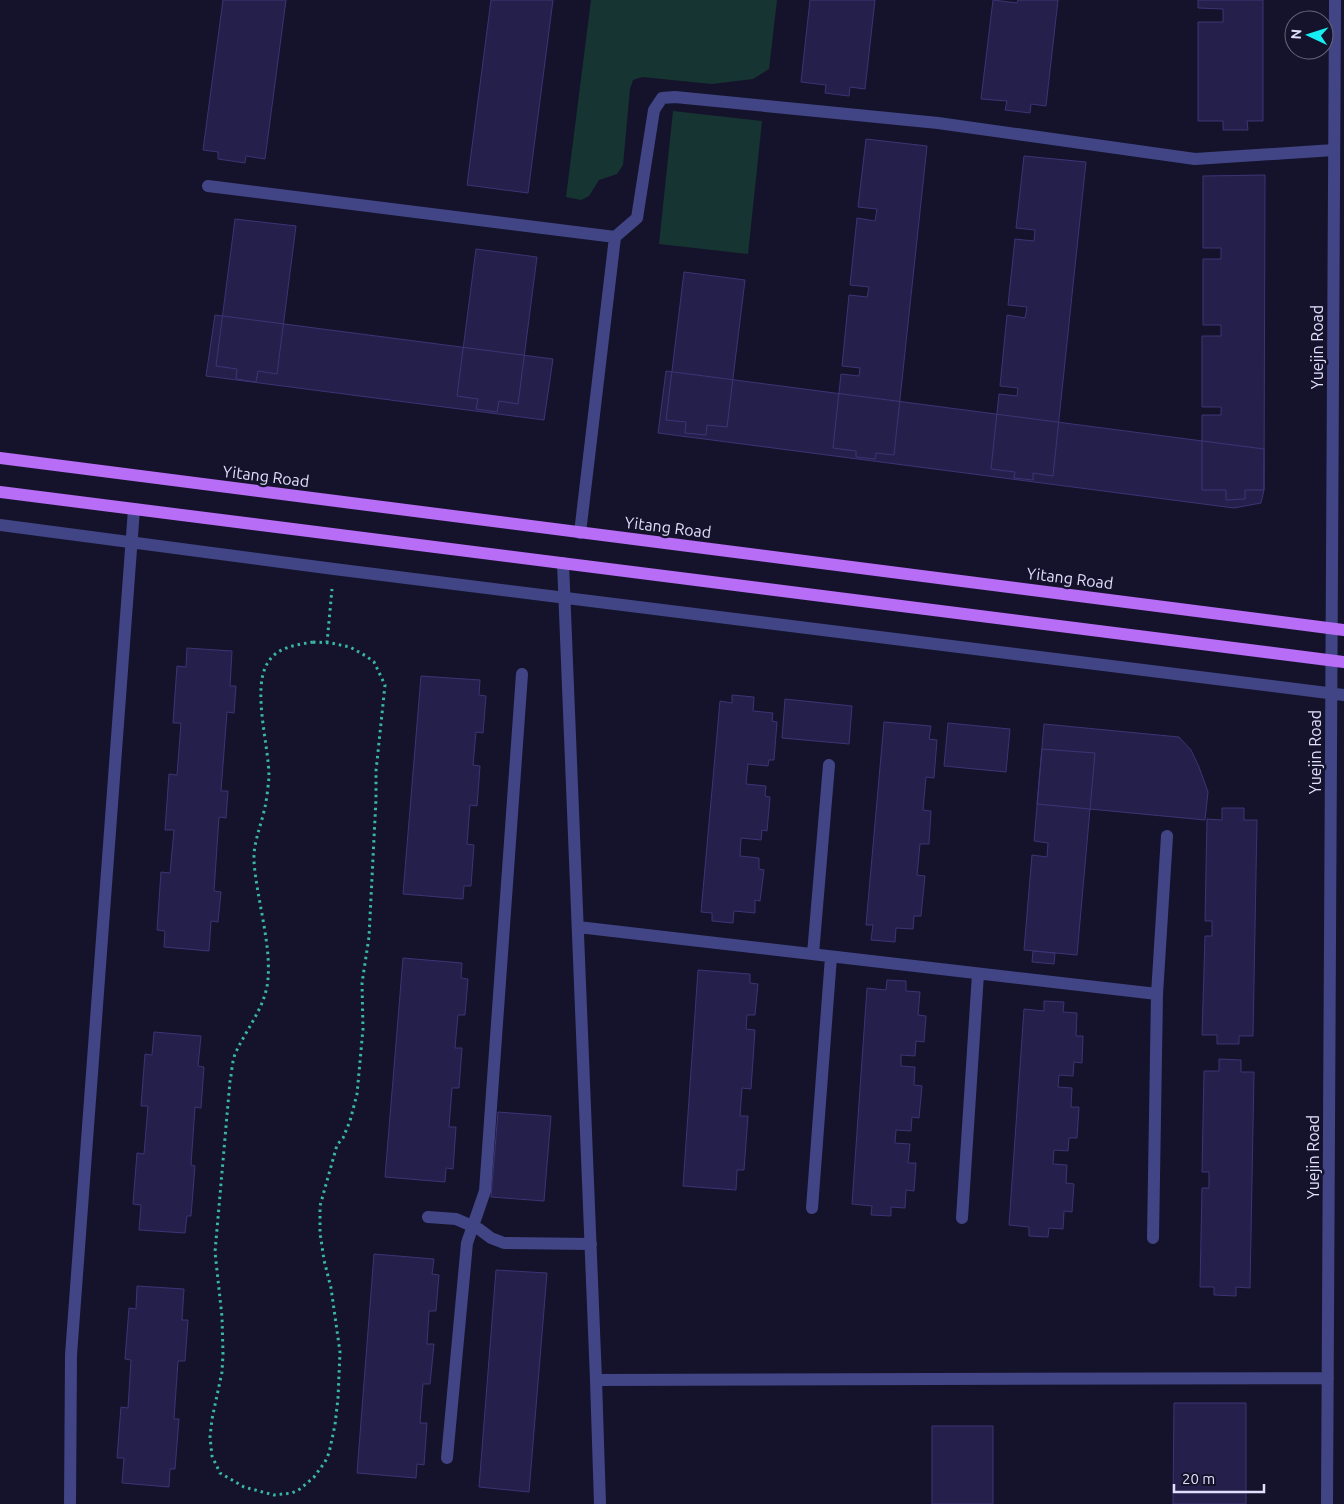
<svg xmlns="http://www.w3.org/2000/svg" width="1344" height="1504" font-family="Ubuntu,sans-serif">
  <style>
    .green { fill: #163431 }
    .building { fill: #25204b; stroke: #3b3475 }
    .lines { fill: none; stroke-linecap: round; stroke-linejoin: round }
    .path { stroke: #39b7a4; stroke-width: 3; stroke-dasharray: 2.5 4; stroke-linecap: butt }
    .minor { stroke: #414586; stroke-width: 12 }
    .major { stroke: #b76df6; stroke-width: 12 }
    .labels { text-anchor: middle; stroke-width: 5; stroke-linejoin: round; paint-order: stroke }
    .street-label { font-size: 16px; fill: #e0dffd; stroke: #15132b }
  </style>
  <rect width="100%" height="100%" fill="#15132b"/>
  <path class="green" d="M591,0H777L769,69L753,79L712,84L642,77L633,80L630,89L623,165L617,174L599,180L589,196L581,200L566,197Z
    M673,111L762,121L748,254L659,244Z"/>
  <path class="building" d="M223,0H286L265,159L246,156L245,163L218,159V152L203,150Z
    M491,0H553L528,193L467,185Z
    M810,0H875L865,89L850,87L849,96L825,93L826,85L801,82Z
    M993,0L1017,3L1018,0H1058L1046,106L1031,104L1030,113L1005,110L1007,101L981,99Z
    M1198,0H1263V121H1247L1248,130H1223V121H1198V22H1223V9L1198,8Z
    M866,139L927,146L894,455L876,453L875,459L856,457V451L833,448L841,374L859,376L860,368L842,366L849,295L867,297L869,287L850,285L857,218L875,221L877,209L858,207Z
    M1024,156L1086,162L1053,476L1033,473V480L1014,478L1015,472L991,469L999,394L1017,396L1018,388L1000,386L1007,315L1025,318L1027,307L1008,305L1015,239L1034,241L1035,230L1016,228Z
    M1265,175L1264,490H1245V499L1226,500V490H1202V415H1221V407H1202V336H1221V325H1203V259H1221V248H1203V176Z
    M235,219L296,226L277,374L258,371L256,382L236,379L237,369L216,366Z
    M476,249L537,257L518,404L499,401L497,412L476,409L478,399L457,396Z
    M684,272L745,280L727,427L707,425L706,435L685,433L686,422L666,420Z
    M215,315L553,359L544,420L206,376Z
    M666,371L1264,449V490L1261,503L1234,508L658,433Z
    M187,648L232,651L230,686H236L234,713L227,712L221,791H228L226,818L219,817L214,891L221,892L218,922L211,921L209,951L164,947L165,931L157,930L161,872L170,873L174,830H165L169,774L177,775L181,723H173L177,666L186,667Z
    M421,676L480,680L479,695L486,696L483,733L476,732L473,765L480,766L477,806L470,805L467,844L474,845L471,886H464L463,899L403,894Z
    M732,695L754,697L753,711L773,713L772,721L777,722L774,760H769L768,766L748,764L746,784L766,786L765,796L770,797L767,831L762,830L761,840L741,838L740,856L759,858V869L764,870L760,901L755,900V913L734,911L733,923L712,921V913L701,912L720,701L732,703Z
    M785,699L852,706L849,744L782,738Z
    M884,722L931,726L929,739L937,740L934,778L926,777L923,810L931,811L929,844H920L917,875L925,876L921,916H914L913,929L896,928L895,942L871,940L873,925H866Z
    M948,723L1010,729L1006,772L944,766Z
    M1044,724L1179,737L1191,750L1199,767L1208,792L1205,820L1037,804Z
    M1042,749L1095,753L1077,955L1024,950L1032,855L1047,857L1048,843L1034,841Z
    M1222,808H1244V820H1257L1253,1036H1239V1044H1217V1035H1202L1205,936H1212V921H1205L1207,819L1222,820Z
    M1033,951L1055,953L1054,964L1032,962Z
    M403,958L462,963L461,978L468,979L465,1015H458L455,1048H462L459,1088H452L449,1127H456L453,1169L446,1168L445,1182L385,1177Z
    M698,970L750,974V983L758,984L755,1015H747L746,1029L755,1030L751,1089L742,1088L740,1116H748L744,1170H737L736,1190L683,1186Z
    M887,980L906,981V991L920,992L918,1015L926,1016L924,1042L916,1041L915,1056L901,1055V1066L915,1067L914,1085L922,1086L919,1118L912,1117L911,1131L896,1130L895,1143L910,1144L908,1163H916L914,1191L906,1190L905,1208L891,1207V1216L871,1215L872,1206L852,1204L867,988L886,990Z
    M1044,1001L1064,1002L1063,1012L1077,1013L1076,1036H1083L1082,1063L1074,1062L1073,1076L1059,1075L1058,1087L1072,1088L1071,1107H1079L1077,1138H1069L1068,1151L1054,1150L1053,1164L1067,1165L1066,1183L1074,1184L1072,1212L1064,1211L1063,1229L1049,1228L1048,1237L1029,1236V1227L1009,1225L1024,1009L1044,1011Z
    M154,1032L201,1036L198,1066L204,1067L201,1108L195,1107L191,1165L195,1166L191,1216H187L185,1233L139,1230L141,1205L133,1204L137,1153L144,1154L148,1106H141L145,1054L152,1055Z
    M1219,1059L1241,1060V1072H1254L1250,1288L1236,1287V1296L1214,1295V1287H1200L1202,1188H1209V1172H1202L1204,1071H1219Z
    M498,1112L551,1116L544,1201L491,1197Z
    M374,1254L434,1259L432,1274L439,1275L436,1311H429L427,1344H434L430,1384H423L420,1423H427L424,1465L417,1464L416,1478L357,1473Z
    M496,1270L547,1273L529,1492L479,1487Z
    M137,1286L184,1289L182,1320H188L185,1361H178L174,1419H179L175,1469H170L169,1487L122,1483L124,1458H117L121,1407L128,1408L131,1360L125,1359L129,1308L136,1309Z
    M1174,1403H1246V1504H1173Z
    M932,1426H993V1504H932Z"/>
  <g class="lines">
    <path class="path" d="M313,642L331,643L350,647L366,656L374,662L385,685L376,771V799L369,937L362,983L363,1029L357,1094L350,1121L343,1138L337,1145L320,1206V1233L324,1260L331,1288L340,1352L338,1398L335,1425L329,1453L325,1462L314,1477L300,1489L292,1493L274,1495L244,1487L220,1473L212,1456L210,1437L212,1419L222,1372L223,1354L222,1317L215,1252L230,1081C232,1072 232,1060 236,1052C247,1028 266,1006 268,979C271,943 257,900 254,862C253,843 261,826 265,807C267,798 268,786 269,777C269,746 252,690 267,664C276,647 296,645 313,642Z
      M327,643L332,589"/>
    <path class="minor" d="M208,186L615,237L580,533
      M615,237L637,218L654,110L662,98L675,97L938,123L1195,159L1334,150
      M0,525L334,569L1344,695
      M563,563L596,1380L600,1504
      M578,927L1157,994L1153,1238
      M813,954L829,765
      M1157,994L1167,836
      M812,1208L831,957
      M428,1217L456,1219L479,1229L491,1238L504,1243L591,1244
      M962,1218L978,974
      M596,1380L1328,1378
      M447,1458L467,1243L485,1191L522,674
      M70,1504L71,1355L134,509
      M1327,1504L1335,0"/>
    <path class="major" d="M0,458L1344,630
      M0,492L1344,662"/>
  </g>
  <g class="labels">
    <g class="street-label">
      <text transform="translate(1317 347) rotate(-90)" y="6">Yuejin Road</text>
      <text transform="translate(266 476) rotate(7)" y="6">Yitang Road</text>
      <text transform="translate(668 527) rotate(7)" y="6">Yitang Road</text>
      <text transform="translate(1070 578) rotate(7)" y="6">Yitang Road</text>
      <text transform="translate(1315 752) rotate(-90)" y="6">Yuejin Road</text>
      <text transform="translate(1313 1157) rotate(-90)" y="6">Yuejin Road</text>
    </g>
  </g>
  <g transform="translate(1309 35) rotate(274)"><circle r="24" fill="#15132b" stroke="#66657f"/>
  <path d="M0-4L9 19L0 12L-9 19Z" fill="#17eef1"/>
  <text y="-8" font-size="14" font-weight="bold" text-anchor="middle" fill="#e0dffd">N</text>
  </g>
  <path d="M1174 1484v8h90v-8" fill="none" stroke="#e0dffd" stroke-width="2.5"/>
  <text x="1182" y="1484" font-size="15" fill="#e0dffd" stroke="#15132b" stroke-width="4" paint-order="stroke">20 m</text>
</svg>
